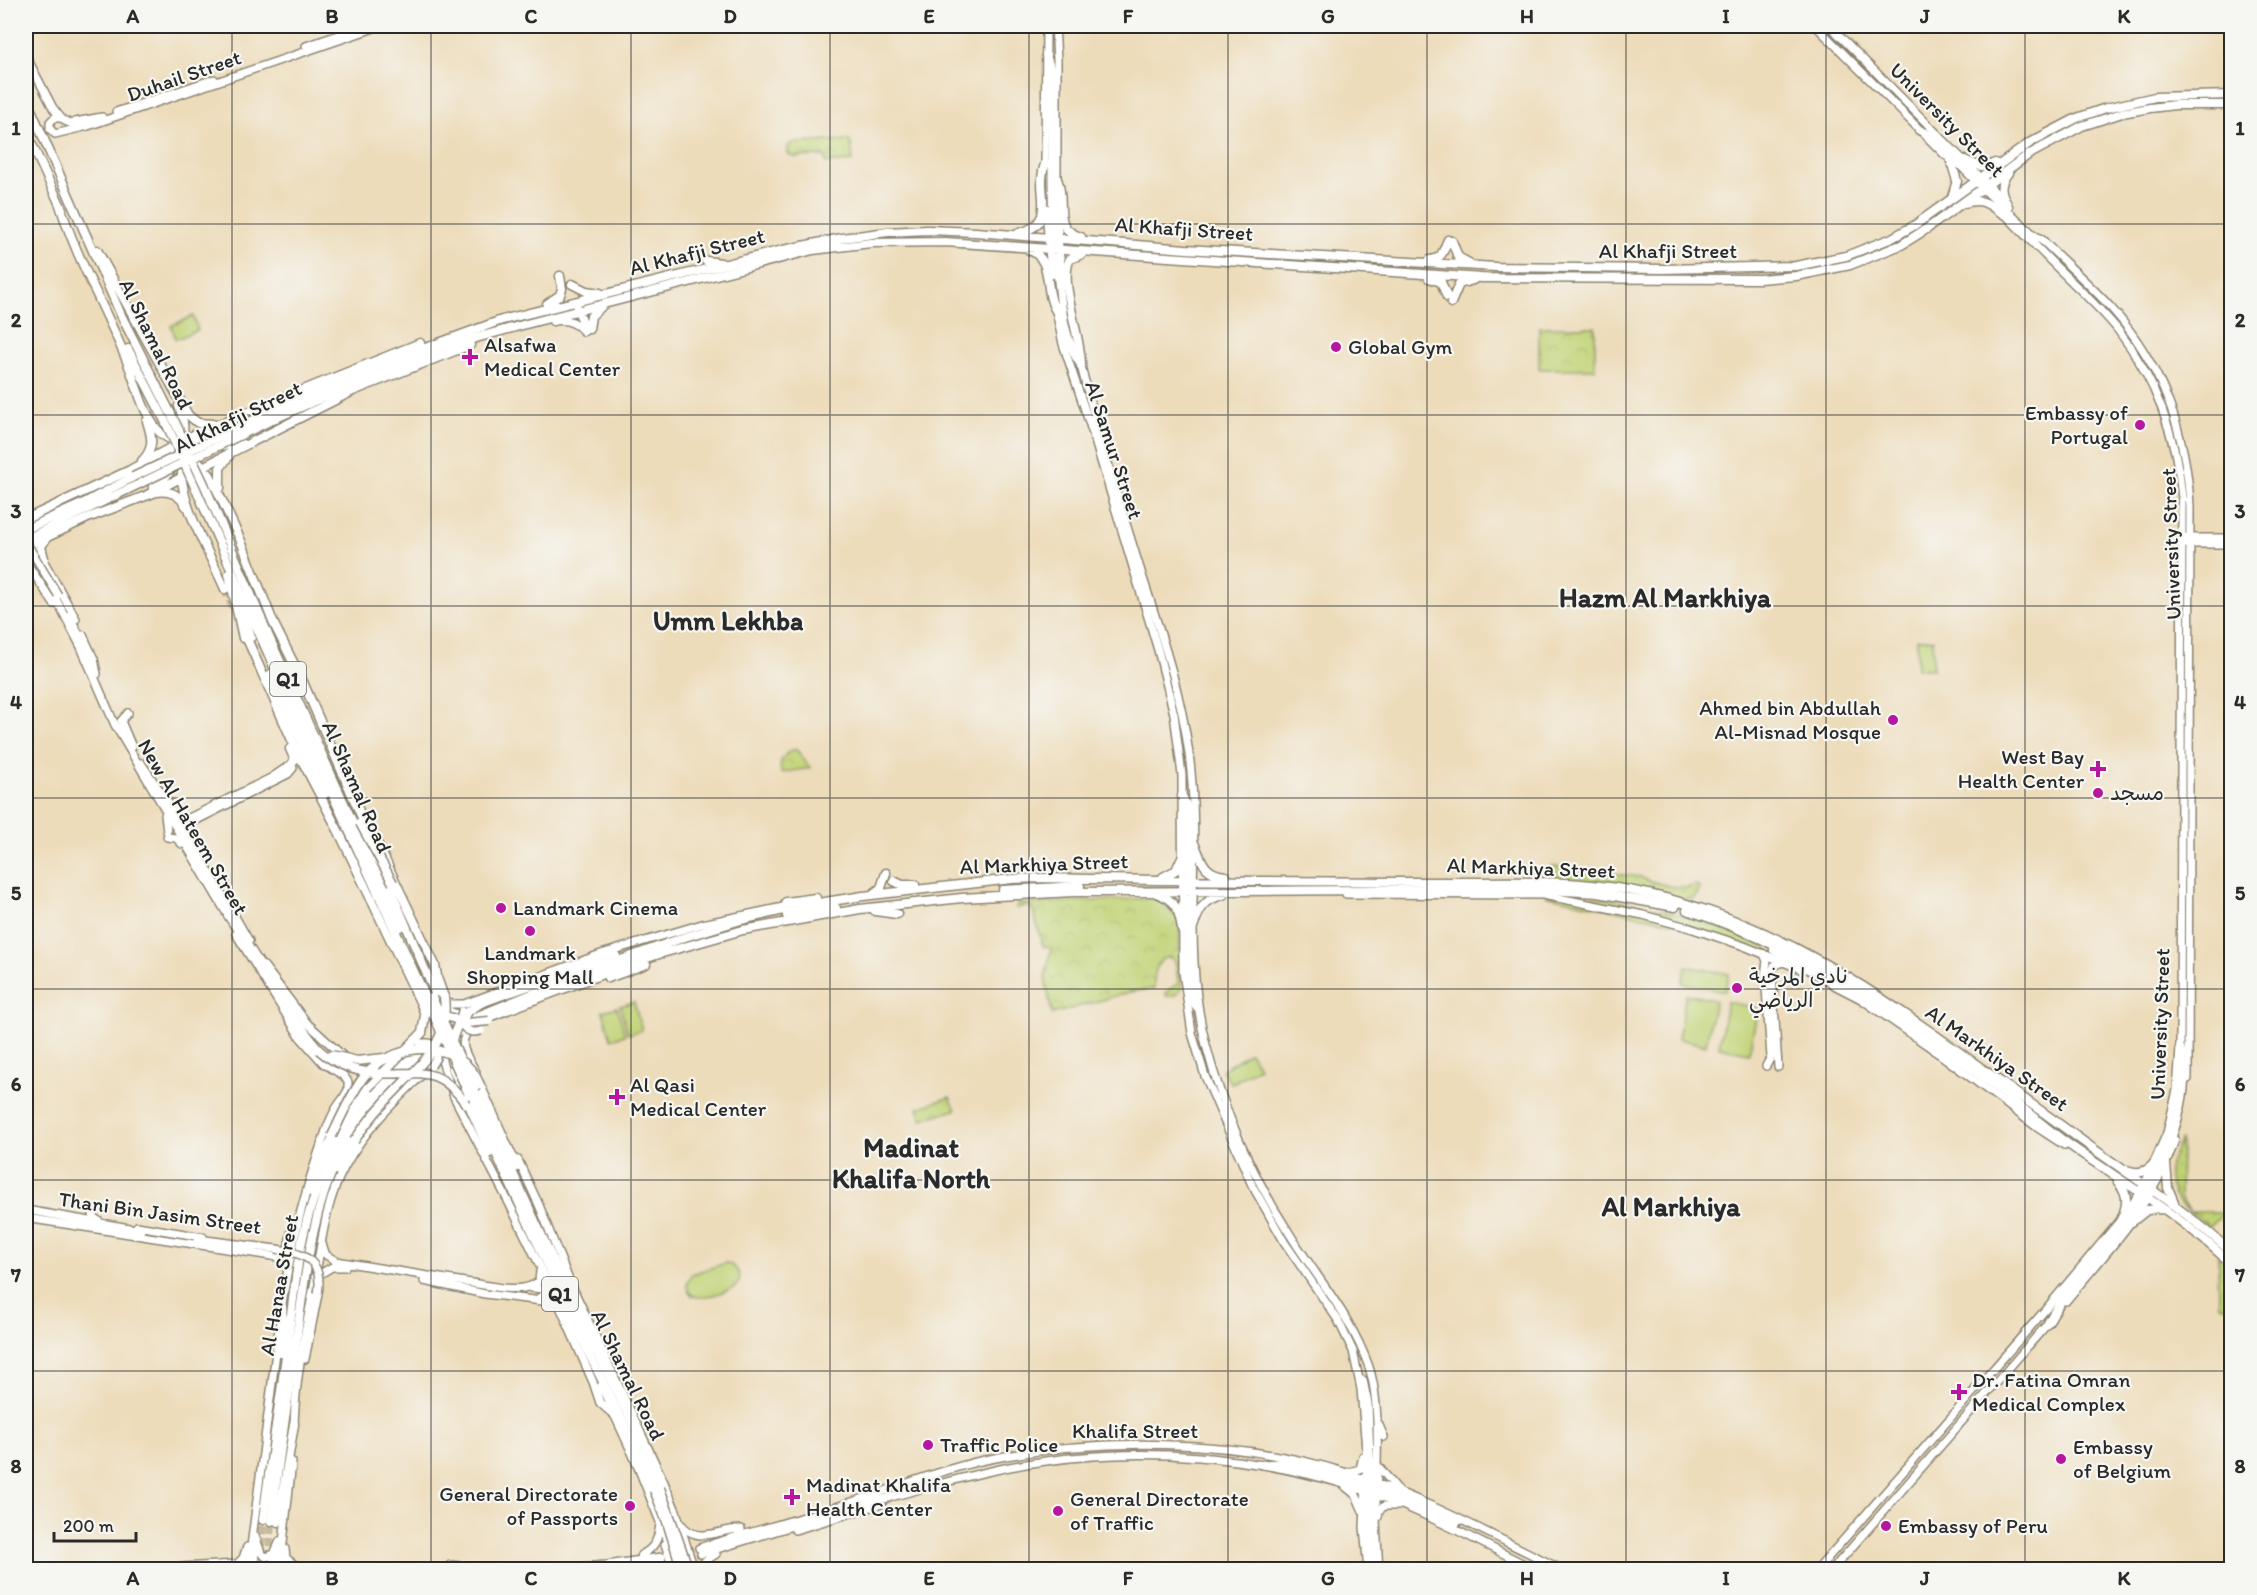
<svg xmlns="http://www.w3.org/2000/svg" width="2257" height="1595" font-family="Itim,'Playpen Sans Arabic',sans-serif">
  <style>
    .grass { fill: url(#grass-dots); stroke: #767f50; stroke-width: 1.5 }
    .park { fill: url(#park-crowns); stroke: #767f50; stroke-width: 1.5 }
    .pitch { fill: #c1d376; stroke: #767f50; stroke-width: 1.5 }
    .lines { fill: none; stroke-linecap: round; stroke-linejoin: round }
    .highway-tunnel { stroke: #c6b99d; stroke-width: 8; stroke-dasharray: 8 4; stroke-linecap: butt }
    .major-casing { stroke: #8c8472; stroke-width: 10 }
    .highway-casing { stroke: #8c8472; stroke-width: 11 }
    .major { stroke: #fff; stroke-width: 7 }
    .highway { stroke: #fff; stroke-width: 8 }
    .major-bridge-casing { stroke: #8c8472; stroke-width: 10; stroke-linecap: butt }
    .highway-bridge-casing { stroke: #8c8472; stroke-width: 11; stroke-linecap: butt }
    .major-bridge { stroke: #fff; stroke-width: 7 }
    .highway-bridge { stroke: #fff; stroke-width: 8 }
    .grid { fill: none; stroke: #2b2b2b; stroke-width: 1.5; stroke-opacity: 0.55 }
    .poi-dot { fill: #b5179e; stroke: #f6f6f2; stroke-width: 2 }
    .labels { text-anchor: middle; stroke-width: 4.5; stroke-linejoin: round; paint-order: stroke }
    .shield { fill: #f6f6f2; stroke: #686867; stroke-width: 1.5 }
    .shield-label { font-size: 20px; font-weight: bold; fill: #2b2b2b }
    .street-label { font-size: 21px; fill: #2b2b2b; stroke: #f6f6f2 }
    .poi-label { font-size: 21px; fill: #2b2b2b; stroke: #f6f6f2; text-anchor: start }
    .district-label { font-size: 27px; font-weight: bold; fill: #2b2b2b; stroke: #f6f6f2 }
    .neatline { fill: none; stroke: #2b2b2b; stroke-width: 2 }
    .grid-label { font-size: 20px; text-anchor: middle; font-weight: bold; fill: #2b2b2b }
  </style>
  <defs>
    <pattern id="grass-dots" width="8" height="8" patternUnits="userSpaceOnUse" patternTransform="scale(1.5)"><rect width="8" height="8" fill="#c1d376"/><path d="M2 2h.1M6 6h.1" fill="none" stroke="#a6b566" stroke-width="1.8" stroke-linecap="round"/></pattern>
    <pattern id="park-crowns" width="20" height="18" patternUnits="userSpaceOnUse" patternTransform="scale(1.5)"><rect width="20" height="18" fill="#c1d376"/><path d="M2 6a3 3 0 1 1 6 0M12 15a3 3 0 1 1 6 0" fill="none" stroke="#a6b566"/></pattern>
  </defs>
  <rect width="100%" height="100%" fill="#f6f6f2"/>
  <filter id="ink" filterUnits="userSpaceOnUse"><feTurbulence type="fractalNoise" baseFrequency=".0167" numOctaves="2"/><feDisplacementMap in="SourceGraphic" scale="12" xChannelSelector="R" yChannelSelector="G"/><feConvolveMatrix kernelMatrix="1 2 1 2 8 2 1 2 1" color-interpolation-filters="sRGB"/></filter>
  <filter id="wash" filterUnits="userSpaceOnUse"><feTurbulence type="fractalNoise" baseFrequency=".008" numOctaves="4" result="noise"/><feDisplacementMap in="SourceGraphic" scale="24" xChannelSelector="R" yChannelSelector="G"/><feGaussianBlur stdDeviation="1.35" result="paint"/><feColorMatrix in="noise" values="0 0 0 0 0 0 0 0 0 0 0 0 0 0 0 0 0 1.4 0 .05"/><feComposite in="paint" operator="in"/></filter>
  <g filter="url(#wash)">
    <rect width="100%" height="100%" fill="#eddcba"/>
    <path class="grass" d="M1552,866L1641,877L1643,879L1669,886L1687,888L1696,885L1699,887L1698,893L1693,899H1682L1557,879L1547,870Z
      M1567,894C1648,902 1724,921 1795,964L1690,926L1545,895Z
      M2181,1139L2180,1198L2190,1212H2224L2209,1227C2189,1211 2167,1201 2169,1171C2169,1161 2177,1149 2181,1139Z"/>
    <path class="park" d="M848,140L851,143L853,161L826,163L825,156L793,157L788,154V146L792,143Z
      M1539,327H1595V369H1539Z
      M791,750H797L810,768L781,773C779,761 781,758 791,750Z
      M1158,898L1179,921L1181,989L1176,995L1166,996V992L1178,983L1176,963L1170,957L1162,959C1154,969 1154,977 1154,989L1130,992L1052,1014L1045,978L1051,948L1043,946L1032,908L1027,906L1016,908L1018,904Z
      M950,1097L956,1110L922,1119L918,1108Z
      M2218,1255L2231,1268V1307L2219,1305Z"/>
    <path class="pitch" d="M193,316L198,330L176,339L171,326Z
      M1917,639H1933V669H1917Z
      M1686,966L1729,974L1725,991L1682,983Z
      M1686,994L1715,1000L1706,1045L1678,1039Z
      M634,1002L642,1030L628,1034L620,1006Z
      M1727,1002L1758,1008L1749,1053L1719,1047Z
      M617,1007L625,1035L611,1039L603,1011Z
      M1250,1052L1259,1067L1231,1084L1222,1070Z
      M726,1263C738,1266 746,1280 733,1288C730,1290 724,1291 720,1293C706,1297 686,1303 687,1282L692,1274Z"/>
  </g>
  <g filter="url(#ink)">
    <g class="lines">
      <path class="highway-tunnel" d="M225,589L234,610
        M259,1570L263,1520
        M268,1570L271,1521"/>
      <defs>
        <path id="major" d="M1055,26L1057,59V182
          M1816,26L1946,156
          M1830,26L2006,203
          M306,46L365,26
          M26,56L53,108L61,118
          M116,112L214,79
          M61,118H54L50,122V129L55,134L88,126L380,26
          M65,121L72,124H80
          M75,122L102,117
          M1045,167L1046,26
          M1046,208L1051,275
          M1057,208L1059,250L1064,286
          M2041,239C2065,263 2091,285 2113,310C2161,364 2187,434 2190,507L2188,1079
          M1055,306L1063,344L1092,431L1158,650L1174,714L1182,775L1183,972L1192,1033L1205,1076L1252,1185L1285,1243L1338,1320L1353,1351L1361,1389L1367,1461L1364,1527L1368,1570
          M1080,362C1098,433 1120,505 1142,575C1161,634 1181,692 1189,754C1202,850 1181,950 1206,1045C1223,1111 1254,1179 1291,1236C1319,1281 1351,1316 1369,1367C1382,1407 1376,1470 1376,1512C1376,1531 1378,1550 1379,1570
          M2187,538H2232
          M2186,544H2232
          M26,555L31,549L38,551L76,619
          M26,558L28,565L54,604
          M55,597L81,647L115,725L230,919
          M69,615L82,640
          M83,635L94,659L97,674
          M128,713L121,721L132,747
          M141,763L179,819L249,941
          M165,815L167,831
          M179,823L271,778L286,768H293L288,774L181,828
          M167,837L176,838L182,844
          M1346,894L1543,895L1643,915L1687,927L1744,946L1803,970
          M236,934L300,1037L323,1063L344,1076L348,1082V1090L341,1102
          M1764,954L1767,961L1765,975L1771,1057L1766,1066
          M264,966L307,1023L343,1056
          M1832,984L1861,999L1934,1050L2038,1128L2064,1145
          M443,997L449,1004H464L601,954L702,924L788,906
          M473,1027C454,1041 467,1056 476,1072
          M445,1048L442,1053V1061L454,1097L508,1201L561,1309L593,1382L600,1403L615,1416
          M1778,1067L1772,972L1774,966L1782,962
          M518,1160L539,1205L569,1280L663,1480L676,1511L694,1570
          M26,1210L141,1230
          M92,1211L94,1218L99,1221
          M26,1218L278,1257L284,1260L286,1265
          M137,1226L203,1237
          M197,1239L276,1249
          M322,1244L326,1255L336,1261L502,1288C516,1289 528,1290 539,1281L540,1271
          M287,1254L293,1223
          M315,1277L332,1267H345
          M424,1281L485,1294L558,1303
          M531,1288L544,1289L545,1295L539,1298
          M2066,1301C2108,1250 2154,1204 2175,1140
          M281,1310C289,1256 301,1203 319,1151C325,1134 330,1115 342,1100
          M305,1359L318,1294
          M1363,1380L1368,1404L1371,1484
          M601,1386L633,1455L669,1544L675,1551
          M1378,1423L1384,1437
          M294,1427C295,1380 305,1332 314,1286C321,1246 325,1202 345,1166C365,1129 395,1101 425,1072
          M1264,1464C1299,1459 1336,1478 1370,1486
          M1378,1466L1398,1490
          M1349,1472L1360,1469L1363,1456
          M1346,1487L1356,1495L1363,1511
          M1373,1488L1457,1523
          M1371,1489L1370,1526L1374,1570
          M1378,1517L1379,1511L1384,1506H1398
          M682,1525C698,1545 719,1529 741,1529
          M795,1530L882,1504
          M255,1536L261,1553L266,1557L274,1554L280,1541
          M665,1544L674,1570
          M254,1547L255,1563L261,1570
          M699,1548C754,1531 810,1516 864,1498C904,1485 943,1469 985,1460C1096,1437 1234,1438 1344,1472C1420,1496 1491,1535 1563,1570
          M285,1549L286,1558L300,1569
          M701,1554C770,1533 839,1511 909,1492C954,1480 999,1467 1046,1461C1146,1447 1254,1456 1350,1486C1415,1506 1475,1540 1536,1570
          M641,1555C655,1548 658,1540 660,1524
          M450,1565L500,1570
          M170,1570L182,1567L237,1564L243,1558L247,1547
          M248,1570L280,1321
          M266,1570L280,1553
          M280,1570L292,1462
          M287,1570H345
          M538,1570L607,1565L662,1557
          M626,1570L663,1563
          M701,1570L705,1561L716,1554
          M1817,1570L2046,1309L2129,1210L2147,1179L2167,1133L2177,1090L2180,1048L2182,498C2177,437 2155,378 2118,330C2103,311 2084,294 2067,277C2045,256 2024,234 2003,212
          M1832,1570L2050,1321"/>
        <path id="highway" d="M1046,55L1051,71L1052,96L1053,242
          M26,98L121,315L174,420
          M1919,130L1933,137L1978,183
          M26,132L62,209
          M1962,159C1975,164 1982,170 1995,163
          M1951,161L1957,181L1952,197
          M2008,173C1998,185 2001,193 2008,206
          M1057,179C1067,202 1050,228 1081,237
          M1981,186L2032,234L2043,241
          M1965,203C1986,197 1988,206 2005,215
          M60,205C76,257 103,304 124,354C135,378 140,406 155,427C161,435 168,439 177,442
          M1019,233C1060,223 1034,191 1045,164
          M1452,241L1458,257L1469,263
          M1053,244C1062,284 1057,330 1081,365
          M97,250L188,415L198,423L212,424
          M1029,250C1055,259 1043,292 1056,311
          M1430,260C1443,259 1443,250 1448,240
          M706,261L721,263
          M1429,278L1441,282L1447,297
          M572,284L586,291L600,293
          M1451,303L1459,284L1473,280
          M547,304L560,295L562,289L560,276
          M577,308L585,327L589,329
          M553,321C565,318 576,322 584,331
          M589,329L591,316L601,307
          M128,349L166,423
          M1081,366C1082,339 1058,280 1070,259L1082,254
          M273,411L387,362L502,320L783,250L842,238L888,232L927,230L976,232L1186,249L1496,267L1662,269L1796,266L1846,256L1892,238L1915,225L2031,142L2077,118L2106,108L2155,97L2232,95
          M276,418L375,374L458,343L526,324L813,250L871,243L945,242L1482,278L1759,279L1796,276L1850,265L1901,245L1928,228L2028,155L2082,126L2122,113L2150,108L2175,105H2232
          M232,424L217,434L216,441L224,446L241,443
          M188,452L197,441L210,432
          M158,455L187,456L199,462L210,475L241,541L273,622L303,682L369,834
          M142,461C155,448 152,437 147,421
          M182,473C180,504 212,558 225,589
          M205,486L269,637L400,927
          M153,487C179,471 190,434 179,406
          M220,488V468L229,456
          M196,489L278,676L427,1000
          M147,495L353,391L470,345
          M26,519L130,470L199,432L420,343
          M26,529L80,505L133,477
          M26,539L139,484
          M26,547L90,517L156,492C170,490 179,494 186,506
          M44,558L41,547L47,537
          M26,564L28,565
          M229,574L243,638
          M237,592L251,637
          M244,632L295,747L339,832L421,1004
          M271,674L325,794
          M289,767L295,760L290,749
          M1182,796L1187,807L1189,883
          M369,826L435,965L437,976
          M1194,843C1202,860 1203,874 1226,876
          M380,865L435,993L450,1012L461,1016
          M1163,877L1176,870L1182,857
          M894,881L902,885H915
          M1187,886C1193,913 1181,988 1197,1007
          M1003,890L1080,886
          M1156,893C1175,899 1180,911 1182,930
          M873,894L881,888L886,873
          M786,902L816,898
          M1687,910C1804,948 1895,1012 1993,1085C2017,1103 2040,1123 2064,1141C2121,1182 2182,1215 2232,1265
          M875,911L897,914
          M228,915L295,1019L319,1050
          M787,916L836,908
          M1193,927C1199,910 1204,899 1223,895
          M1774,950L1837,985
          M435,972L444,997
          M608,978L646,964
          M469,1011L481,1003L500,996L616,956
          M463,1022L579,975L685,937L741,920L806,905L863,896L1012,879L1044,878C1172,881 1300,881 1428,882C1495,883 1563,878 1629,890C1795,921 1911,1019 2044,1113C2069,1131 2093,1149 2118,1166C2157,1194 2196,1219 2232,1253
          M451,1036L494,1015L629,964L659,954L743,930L860,909L962,898L1073,892L1532,889L1598,893L1675,907
          M1934,1050L1947,1058
          M453,1069L490,1153
          M480,1085L517,1167
          M476,1093L577,1312L637,1432L660,1488
          M469,1095L590,1356L639,1454L654,1490
          M328,1127L346,1103
          M2166,1164L2168,1188L2174,1202
          M2127,1170C2139,1175 2148,1172 2155,1162
          M338,1171L354,1141
          M2118,1182C2130,1195 2127,1207 2120,1222
          M2148,1191C2151,1181 2158,1172 2162,1162C2176,1129 2192,1083 2180,1048
          M311,1192C321,1153 342,1118 368,1088
          M2132,1222L2147,1210L2163,1209
          M2048,1323C2073,1274 2121,1240 2146,1191
          M281,1353L283,1323L282,1306
          M263,1520C270,1463 279,1406 287,1349C292,1310 295,1270 304,1232C322,1157 360,1095 422,1049
          M271,1521C278,1463 287,1406 295,1349C312,1222 320,1132 430,1050
          M278,1522L294,1424"/>
      </defs>
      <use href="#major" class="major-casing"/>
      <use href="#highway" class="highway-casing"/>
      <use href="#major" class="major"/>
      <use href="#highway" class="highway"/>
      <defs>
        <path id="major-bridge" d="M26,542L58,595
          M462,1011C457,1025 467,1035 481,1031
          M420,1043H429L436,1050V1058L431,1066
          M276,1249C304,1253 324,1260 318,1294"/>
        <path id="highway-bridge" d="M174,420L205,486
          M166,423L196,489
          M133,477L273,411
          M139,484L276,418
          M360,823L393,883
          M432,998L476,1093
          M427,1000L469,1095
          M443,1015L467,1023L489,1021
          M451,1042L458,1024L469,1011
          M319,1050C335,1064 353,1071 374,1073C418,1076 436,1062 466,1104
          M332,1055L357,1061L384,1058
          M368,1088L422,1033L425,1015L421,1004
          M332,1136C340,1119 355,1085 368,1072C400,1040 462,1039 480,1085
          M354,1141C368,1120 384,1102 402,1084C429,1056 449,1039 444,997
          M660,1488L689,1570
          M654,1490L667,1522L682,1570"/>
      </defs>
      <use href="#major-bridge" class="major-bridge-casing"/>
      <use href="#highway-bridge" class="highway-bridge-casing"/>
      <use href="#major-bridge" class="major-bridge"/>
      <use href="#highway-bridge" class="highway-bridge"/>
    </g>
  </g>
  <path class="grid" d="M232,26V1570M431,26V1570M631,26V1570M830,26V1570M1029,26V1570M1228,26V1570M1427,26V1570M1626,26V1570M1826,26V1570M2025,26V1570M26,224H2232M26,415H2232M26,606H2232M26,798H2232M26,989H2232M26,1180H2232M26,1371H2232"/>
  <g class="poi-dot">
    <circle cx="1336" cy="347" r="6"/>
    <path d="M467 348h6v6h6v6h-6v6h-6v-6h-6v-6h6z"/>
    <circle cx="2140" cy="425" r="6"/>
    <circle cx="1893" cy="720" r="6"/>
    <path d="M2095 760h6v6h6v6h-6v6h-6v-6h-6v-6h6z"/>
    <circle cx="2098" cy="793" r="6"/>
    <circle cx="501" cy="908" r="6"/>
    <circle cx="530" cy="931" r="6"/>
    <circle cx="1737" cy="988" r="6"/>
    <path d="M614 1088h6v6h6v6h-6v6h-6v-6h-6v-6h6z"/>
    <path d="M1956 1383h6v6h6v6h-6v6h-6v-6h-6v-6h6z"/>
    <circle cx="928" cy="1445" r="6"/>
    <circle cx="2061" cy="1459" r="6"/>
    <path d="M789 1488h6v6h6v6h-6v6h-6v-6h-6v-6h6z"/>
    <circle cx="630" cy="1506" r="6"/>
    <circle cx="1058" cy="1511" r="6"/>
    <circle cx="1886" cy="1526" r="6"/>
  </g>
  <g class="labels">
    <g class="shield">
      <rect x="270" y="662" width="36" height="34" rx="4.5"/>
      <rect x="542" y="1277" width="36" height="34" rx="4.5"/>
    </g>
    <g class="shield-label">
      <text x="288" y="686">Q1</text>
      <text x="560" y="1301">Q1</text>
    </g>
    <g class="street-label">
      <text transform="translate(184 76) rotate(-19)" y="7">Duhail Street</text>
      <text transform="translate(1947 120) rotate(45)" y="7">University Street</text>
      <text transform="translate(1184 229) rotate(4)" y="7">Al Khafji Street</text>
      <text x="1668" y="258">Al Khafji Street</text>
      <text transform="translate(697 252) rotate(-14)" y="7">Al Khafji Street</text>
      <text transform="translate(156 344) rotate(64)" y="7">Al Shamal Road</text>
      <text transform="translate(238 417) rotate(-26)" y="7">Al Khafji Street</text>
      <text transform="translate(1114 450) rotate(72)" y="7">Al Samur Street</text>
      <text transform="translate(2171 544) rotate(-92)" y="7">University Street</text>
      <text transform="translate(357 787) rotate(66)" y="7">Al Shamal Road</text>
      <text transform="translate(193 827) rotate(60)" y="7">New Al Hateem Street</text>
      <text transform="translate(1044 864) rotate(-2)" y="7">Al Markhiya Street</text>
      <text transform="translate(1531 868) rotate(2)" y="7">Al Markhiya Street</text>
      <text transform="translate(2160 1024) rotate(-88)" y="7">University Street</text>
      <text transform="translate(1997 1058) rotate(35)" y="7">Al Markhiya Street</text>
      <text transform="translate(160 1213) rotate(8)" y="7">Thani Bin Jasim Street</text>
      <text transform="translate(279 1285) rotate(-80)" y="7">Al Hanaa Street</text>
      <text transform="translate(628 1375) rotate(64)" y="7">Al Shamal Road</text>
      <text x="1135" y="1438">Khalifa Street</text>
    </g>
    <g class="poi-label">
      <text x="484" y="352">Alsafwa<tspan x="484" dy="24">Medical Center</tspan></text>
      <text x="1348" y="354">Global Gym</text>
      <text x="2128" y="420" text-anchor="end">Embassy of<tspan x="2128" dy="24">Portugal</tspan></text>
      <text x="1881" y="715" text-anchor="end">Ahmed bin Abdullah<tspan x="1881" dy="24">Al-Misnad Mosque</tspan></text>
      <text x="2084" y="764" text-anchor="end">West Bay<tspan x="2084" dy="24">Health Center</tspan></text>
      <text x="2110" y="800">مسجد</text>
      <text x="513" y="915">Landmark Cinema</text>
      <text x="530" y="960" text-anchor="middle">Landmark<tspan x="530" dy="24">Shopping Mall</tspan></text>
      <text x="1749" y="983">نادي المرخية<tspan x="1749" dy="24">الرياضي</tspan></text>
      <text x="630" y="1092">Al Qasi<tspan x="630" dy="24">Medical Center</tspan></text>
      <text x="1972" y="1387">Dr. Fatina Omran<tspan x="1972" dy="24">Medical Complex</tspan></text>
      <text x="940" y="1452">Traffic Police</text>
      <text x="2073" y="1454">Embassy<tspan x="2073" dy="24">of Belgium</tspan></text>
      <text x="806" y="1492">Madinat Khalifa<tspan x="806" dy="24">Health Center</tspan></text>
      <text x="618" y="1501" text-anchor="end">General Directorate<tspan x="618" dy="24">of Passports</tspan></text>
      <text x="1070" y="1506">General Directorate<tspan x="1070" dy="24">of Traffic</tspan></text>
      <text x="1898" y="1533">Embassy of Peru</text>
    </g>
    <g class="district-label">
      <text x="1665" y="607">Hazm Al Markhiya</text>
      <text x="728" y="630">Umm Lekhba</text>
      <text x="911" y="1157">Madinat<tspan x="911" dy="31">Khalifa North</tspan></text>
      <text x="1671" y="1216">Al Markhiya</text>
    </g>
  </g>
  <rect width="2257" height="1595" fill="none" stroke="#f6f6f2" stroke-width="66"/>
  <path d="M54 1532v9h82v-9" fill="none" stroke="#2b2b2b" stroke-width="3"/>
  <text x="63" y="1532" font-size="18" fill="#2b2b2b" stroke="#f6f6f2" stroke-width="4.5" paint-order="stroke">200 m</text>
  <rect x="33" y="33" width="2191" height="1529" class="neatline"/>
  <g class="grid-label">
    <text x="133" y="23">A</text>
    <text x="332" y="23">B</text>
    <text x="531" y="23">C</text>
    <text x="730" y="23">D</text>
    <text x="929" y="23">E</text>
    <text x="1128" y="23">F</text>
    <text x="1328" y="23">G</text>
    <text x="1527" y="23">H</text>
    <text x="1726" y="23">I</text>
    <text x="1925" y="23">J</text>
    <text x="2124" y="23">K</text>
    <text x="16" y="135">1</text>
    <text x="2240" y="135">1</text>
    <text x="16" y="327">2</text>
    <text x="2240" y="327">2</text>
    <text x="16" y="518">3</text>
    <text x="2240" y="518">3</text>
    <text x="16" y="709">4</text>
    <text x="2240" y="709">4</text>
    <text x="16" y="900">5</text>
    <text x="2240" y="900">5</text>
    <text x="16" y="1091">6</text>
    <text x="2240" y="1091">6</text>
    <text x="16" y="1282">7</text>
    <text x="2240" y="1282">7</text>
    <text x="16" y="1473">8</text>
    <text x="2240" y="1473">8</text>
    <text x="133" y="1585">A</text>
    <text x="332" y="1585">B</text>
    <text x="531" y="1585">C</text>
    <text x="730" y="1585">D</text>
    <text x="929" y="1585">E</text>
    <text x="1128" y="1585">F</text>
    <text x="1328" y="1585">G</text>
    <text x="1527" y="1585">H</text>
    <text x="1726" y="1585">I</text>
    <text x="1925" y="1585">J</text>
    <text x="2124" y="1585">K</text>
  </g>
</svg>
